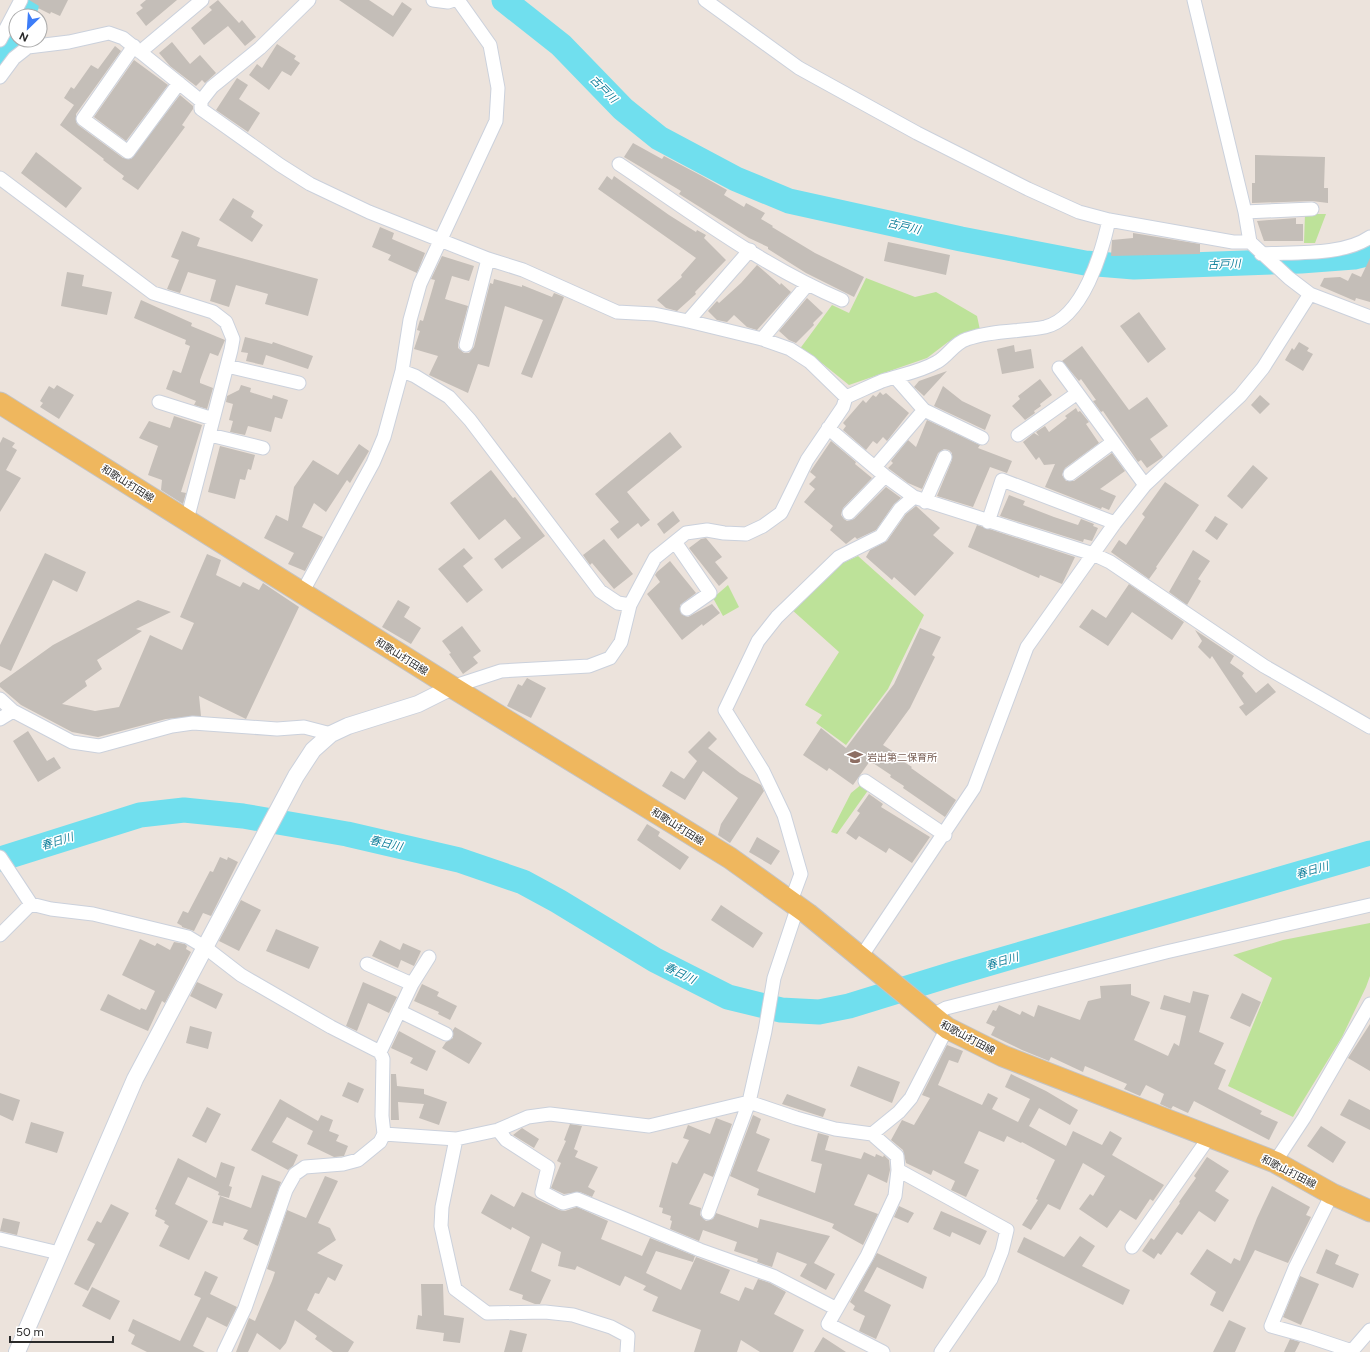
<svg xmlns="http://www.w3.org/2000/svg" width="1370" height="1352" font-family="Figtree,'Noto Sans JP',sans-serif">
  <style>
    .green { fill: #bde299 }
    .lines { fill: none; stroke-linecap: round; stroke-linejoin: round }
    .river { stroke: #70dfee; stroke-width: 25 }
    .building { fill: #c4beb8 }
    .minor-casing { stroke: #cbd1dc; stroke-width: 15 }
    .tertiary-casing { stroke: #cbd1dc; stroke-width: 18 }
    .primary-casing { stroke: #c3c3c3; stroke-width: 23 }
    .minor { stroke: #fff; stroke-width: 13 }
    .tertiary { stroke: #fff; stroke-width: 16 }
    .primary { stroke: #efb75e; stroke-width: 21 }
    .labels { text-anchor: middle; stroke-width: 3; stroke-linejoin: round; paint-order: stroke }
    .street-label { font-size: 10px; fill: #2a2a2a; stroke: #fff }
    .education-label { font-size: 10px; fill: #785e54; stroke: #fff; text-anchor: start }
    .water-label { font-size: 11px; font-style: italic; fill: #0e7f9a; stroke: #fff }
  </style>
  <rect width="100%" height="100%" fill="#ece3dc"/>
  <path class="green" d="M1305,214H1326L1315,243H1304Z
    M866,278L915,297L936,292L977,316L980,330L948,342L927,358L849,385L823,364L799,350L832,305L849,313Z
    M858,556L924,615L888,689L846,745L816,723L822,715L805,705L839,652L791,609L840,564Z
    M728,585L739,607L723,616L713,598Z
    M862,784L869,789L837,834L831,832L851,793Z
    M1370,923V976L1366,987L1342,1037L1293,1117L1228,1086L1272,978L1233,955L1283,940Z"/>
  <g class="lines">
    <path class="river" d="M504,0L561,45L623,109L659,138L736,179L789,201L961,239L1085,263L1134,267L1301,261L1354,257L1370,253
      M21,16L29,0
      M0,56L16,26
      M0,859L140,815L184,810L243,816L347,834L459,860L523,882L558,901L655,960L728,997L781,1010L819,1012L849,1006L956,973L1370,853"/>
  </g>
  <path class="building" d="M29,0H68L60,16L51,12L50,14L38,8L39,6Z
    M146,0H177L146,26L136,13L143,8L140,5Z
    M218,0L239,23L242,20L256,37L245,46L228,26L204,45L191,28L212,10L209,7Z
    M339,0H369L393,16L402,2L412,9L393,37Z
    M172,42L190,64L200,55L216,73L205,83L202,80L196,86L170,66L159,53Z
    M277,44L296,56L294,59L300,63L291,76L282,71L269,90L249,75L257,64L262,68Z
    M115,46L121,51L76,114V122L78,125L123,158L131,159L180,95L193,106V109L182,125L185,127L138,190L122,179L124,176L103,160L104,159L60,125L74,105L64,98L71,87L74,89L91,65L98,69Z
    M134,60L168,85L126,141L94,117Z
    M237,78L248,85L239,99L260,113L248,132L216,110Z
    M633,143L662,159L664,156L702,176L727,190L724,195L744,207L746,203L765,213L761,219L773,226L772,227L815,253L864,277L854,297L806,273L768,249V247L749,238L679,194L681,191L624,157Z
    M36,152L82,188L66,208L21,173Z
    M1255,155L1325,157L1324,188H1328V203L1312,201L1252,203V183H1255Z
    M607,176L612,180L614,176L669,215L696,232L697,230L706,235L704,238L726,260L695,292L696,294L677,311L666,308L657,300L682,277L681,275L696,258L598,189Z
    M233,198L254,211L251,217L263,225L252,242L219,220Z
    M1296,218V224H1303V241H1264L1257,221Z
    M380,227L394,233L392,239L425,253L417,273L388,260L391,255L372,247Z
    M182,231L200,238L197,246L318,279L308,316L265,304L268,294L236,285L229,307L210,301L216,280L188,272L180,293L167,289L179,260L171,257Z
    M1133,233L1200,244V254L1111,256L1112,240L1133,238Z
    M888,242L950,255L946,275L884,261Z
    M442,256L474,266L469,281L452,276L445,299L468,306L458,343V348L464,353H469L474,347L490,283L493,284L494,279L522,287V285L552,297L554,293L564,297L532,378L521,374L543,320L505,306L489,367L478,364L468,393L429,375L438,356L414,349L420,331L417,330L420,320L423,321L435,280L431,279Z
    M1370,258V302L1356,298L1355,301L1320,286L1324,278L1340,277L1348,281L1352,273L1361,277Z
    M757,265L780,285L781,283L791,292L757,330L747,327L734,315L727,322L717,320L708,311L717,301L719,303L741,283Z
    M67,272L84,275L82,286L112,292L107,315L61,306Z
    M807,298L823,313L813,323L814,325L796,343L789,340L779,331Z
    M141,300L192,323L191,326L225,340L218,356L210,353L200,380V383L213,388L207,409L194,405L196,401L166,389L173,370L181,373L190,346L185,344L186,340L134,318Z
    M1139,312L1166,349L1148,363L1120,326Z
    M245,337L272,344L273,342L313,356L308,369L266,355L263,365L246,361L248,353L241,352Z
    M1299,342L1309,348L1307,351L1313,354L1303,371L1285,360L1292,348L1294,350Z
    M1014,345L1015,352L1031,349L1034,368L1002,374L997,349Z
    M1082,346L1129,410L1147,397L1168,426L1150,439L1163,457L1147,468L1141,460L1138,462L1103,411L1101,412L1093,401L1096,400L1081,379L1079,381L1062,361Z
    M947,371L924,396L914,387L919,381Z
    M1040,379L1052,395L1040,404L1041,406L1034,411L1035,413L1025,420L1012,406L1020,399L1018,396Z
    M57,385L74,395L59,419L40,407L43,403L40,401L49,386L54,389Z
    M241,385L251,388L250,392L272,399L273,395L288,400L282,419L275,417L271,432L248,426L245,435L230,432L233,421L229,420L233,404L226,402L227,396L239,390Z
    M943,386L962,401L991,415L985,430L934,406Z
    M880,392L883,395L886,393L909,413L887,441L883,437L877,444L873,441L866,450L843,430L846,426L843,423L863,400L866,403L873,395L876,397Z
    M1260,395L1270,404L1260,414L1251,405Z
    M1076,408L1078,412L1080,411L1089,422L1086,424L1099,443L1065,468L1062,475L1066,481H1074L1112,453L1125,471L1100,489L1116,496L1109,510L1102,507L1101,509L1045,487L1055,464L1044,465L1039,457L1036,460L1023,442L1034,433L1039,436L1036,432L1045,426L1049,432L1067,418L1065,416Z
    M174,416L202,425L181,492L186,493L183,504L161,490L162,480L148,475L158,446L139,438L149,421L170,428Z
    M927,420L980,445L978,448L1012,461L1007,473L990,467L973,507L937,496L952,460V453L949,450L944,449L938,453L922,489L908,483L888,468L893,463L891,461L908,440L916,447Z
    M670,432L682,447L627,492L650,520L641,527L638,523L618,539L610,529L619,522L595,494Z
    M3,437L15,443L12,447L17,450L6,470L21,478L0,512V443Z
    M831,441L856,462L855,464L872,478L843,508L841,515L844,519L847,521L854,519L886,487L901,498L894,504L876,530L857,539L855,537L846,544L830,530L833,526L804,502L815,489L809,484L816,477L810,472Z
    M359,444L369,451L350,483L347,480L326,512L314,503L302,527L323,537L305,571L288,564L294,553L264,538L276,515L288,521L294,487L313,460L338,475Z
    M220,446L255,455L251,470L248,469L245,480L240,479L235,499L208,492Z
    M1253,465L1268,478L1242,509L1227,496Z
    M491,470L513,498L515,497L545,536L502,569L494,559L521,538L505,519L479,540L450,503Z
    M1165,482L1199,505L1156,567L1157,568L1149,579L1111,552L1119,540L1126,545L1145,517L1142,514Z
    M1009,495L1025,501L1023,505L1054,517L1078,525L1081,519L1094,524L1093,526L1098,528L1092,541L1084,539L1083,542L1000,516Z
    M916,506L940,528L933,535L954,553L915,596L894,577L892,580L866,557L870,550L887,541L906,514Z
    M673,511L680,521L664,534L657,524Z
    M1215,516L1228,524L1217,540L1205,531Z
    M977,525L1075,557L1062,584L1040,575L1039,578L968,547Z
    M706,538L722,557L715,562L728,578L719,586L689,548L701,539Z
    M604,539L633,574L614,589L592,563L590,565L583,555Z
    M464,548L473,558L463,566L483,590L467,603L438,569Z
    M1193,550L1210,561L1198,579L1201,581L1187,605L1169,592Z
    M45,553L86,572L77,592L53,580L11,671L0,666V645Z
    M207,554L221,560L216,575L240,587L243,582L259,590L263,583L299,607L246,719L199,696L201,716L166,719L98,737L72,732L21,705L0,687V683L53,645L138,600L171,612L136,629L142,631L97,660L102,669L85,681L87,686L62,704L95,711L119,707L150,635L182,650L194,623L180,617Z
    M670,561L696,593L680,605L681,614L688,617L712,604L720,613L703,626L702,624L682,640L647,594L660,582L655,575L657,572Z
    M1129,584L1184,622L1172,640L1132,612L1108,646L1079,627L1092,609L1106,618Z
    M398,600L410,607L404,617L421,628L411,644L382,627Z
    M462,626L481,651L473,657L478,663L463,674L449,654L451,653L442,641Z
    M920,628L941,637L932,655L935,657L910,708L883,745L900,756L898,758L912,767L911,768L956,800L945,817L903,788L904,786L890,777L891,775L870,761L853,785L829,768L827,771L803,755L821,728L846,748L894,684Z
    M1195,630L1234,656L1230,663L1244,673L1242,676L1256,693L1268,683L1276,692L1246,716L1239,707L1244,704L1212,656L1210,659L1198,647L1202,641Z
    M527,678L546,688L531,718L507,706L518,684L522,686Z
    M28,731L47,761L54,757L61,768L38,782L13,741Z
    M709,731L717,739L708,748L740,773L761,785L764,791L730,843L718,835L721,824L738,798L703,771L685,800L662,786L671,771L684,779L697,761L688,752Z
    M869,794L883,804L881,807L930,837L912,863L889,848L886,853L859,836L856,840L846,833L860,813L857,811Z
    M647,824L660,832L658,836L689,857L680,870L637,840Z
    M757,837L780,851L771,865L749,852Z
    M220,857L227,860L228,857L238,862L211,916L203,913L194,931L182,927V926L177,923L183,911L188,913L210,871L213,872Z
    M241,900L261,910L239,951L219,941Z
    M721,905L763,933L753,948L711,920Z
    M276,929L319,947L309,969L266,951Z
    M140,939L155,946L157,943L170,950L174,942L185,944L187,946L186,949L191,952L165,1003L162,1001L148,1031L100,1010L108,994L140,1010L141,1008L146,1010L155,991L122,975Z
    M380,940L400,950L403,943L421,951L414,966L401,960L398,968L372,956Z
    M197,982L223,994L216,1009L190,996Z
    M363,982L397,997L389,1013L368,1003L357,1031L346,1026Z
    M422,984L439,992L437,996L457,1006L450,1020L438,1014L439,1012L414,1001Z
    M1131,984V995L1150,1002L1134,1040L1168,1056L1174,1043L1179,1046L1186,1016L1160,1009L1164,995L1190,1003L1193,991L1209,995L1199,1032L1224,1043L1214,1064L1226,1070L1218,1089L1262,1111L1260,1114L1278,1122L1269,1140L1194,1101L1188,1113L1173,1106L1171,1109L1160,1104L1164,1094L1146,1085L1140,1096L1124,1089L1127,1084L1085,1066L1083,1072L1051,1057L1049,1061L1022,1050L991,1035L995,1027L986,1023L993,1010L996,1011L999,1005L1020,1015L1022,1011L1034,1017L1038,1005L1080,1020L1088,1001L1101,998L1100,986Z
    M1242,993L1261,1002L1250,1027L1230,1018Z
    M1370,1024V1071L1348,1058Z
    M190,1026L212,1032L208,1049L186,1043Z
    M455,1027L482,1043L469,1064L442,1048L446,1042L453,1038V1030Z
    M399,1031L436,1051L427,1071L410,1063L413,1058L391,1048Z
    M947,1045L963,1051L958,1063L949,1060L938,1085L982,1105L988,1093L998,1098L992,1109L1018,1122L1030,1099L1005,1087L1011,1074L1046,1091L1078,1110L1070,1125L1039,1108L1029,1126L1066,1146L1073,1131L1102,1145L1110,1131L1122,1138L1112,1155L1164,1185L1153,1201L1150,1199L1136,1220L1120,1210L1107,1228L1079,1209L1090,1194L1093,1196L1105,1176L1083,1163L1060,1210L1048,1204L1031,1230L1022,1225L1038,1200L1036,1199L1055,1160L1022,1142L1021,1143L1007,1136L1004,1142L979,1131L964,1163L979,1170L966,1197L951,1190L955,1181L933,1170L931,1175L906,1163L903,1150L891,1140L902,1120L914,1125L930,1098L922,1095Z
    M858,1066L900,1082L892,1103L850,1086Z
    M391,1074H396L397,1086L424,1089V1094L447,1102L439,1125L419,1118L424,1104L398,1102L399,1120H391Z
    M348,1082L364,1089L358,1103L342,1096Z
    M0,1093L20,1100L13,1121L0,1115Z
    M787,1094L826,1109L823,1117L782,1104Z
    M280,1099L318,1121L321,1115L333,1120L329,1131L339,1135L336,1141L348,1146L344,1156L334,1157L307,1144L313,1131L287,1117L272,1142L298,1155L293,1166L288,1170L251,1150Z
    M1349,1099L1370,1110V1130L1340,1115Z
    M207,1107L221,1114L206,1143L192,1136Z
    M753,1115L761,1119L756,1133L770,1139L757,1171L815,1193L822,1164L811,1161L818,1133L829,1136L825,1150L861,1159L864,1152L875,1157L876,1154L883,1157L884,1155L889,1160L890,1170L887,1183L868,1174L854,1205L878,1214L863,1245L832,1228L834,1224L757,1195L759,1189L730,1176Z
    M716,1118L732,1124L713,1177L704,1173L689,1204L701,1208L700,1215L706,1221L713,1219L716,1213L758,1228L760,1219L830,1236L814,1263L835,1274L826,1290L800,1276L807,1264L777,1252L772,1267L757,1262L758,1259L734,1251L737,1242L703,1230L699,1241L670,1229L672,1221L670,1220L671,1216L662,1213L663,1208L659,1207L672,1162L677,1164L689,1140L683,1138L688,1125L710,1134Z
    M31,1122L64,1132L57,1153L25,1143Z
    M570,1124L582,1126L574,1149L578,1151L575,1157L598,1167L588,1187L595,1191L592,1197L580,1192L564,1194L551,1188L561,1163L557,1161L566,1141L564,1140Z
    M1321,1126L1346,1142L1333,1163L1307,1146Z
    M522,1128L539,1139L534,1148L513,1135Z
    M1207,1157L1229,1171L1215,1191L1229,1200L1215,1222L1199,1211L1182,1235L1177,1232L1161,1255L1158,1253L1154,1259L1142,1251L1151,1238L1154,1240L1180,1203L1179,1202L1196,1178L1194,1176Z
    M178,1158L216,1178L221,1162L235,1167L229,1186L232,1187L229,1198L218,1195L219,1192L188,1177L175,1204L208,1221L189,1260L159,1246L169,1226L164,1223L165,1221L155,1216L157,1210L155,1209Z
    M262,1175L281,1182L258,1246L243,1239L248,1230L224,1222L223,1226L212,1223L220,1196L251,1208Z
    M325,1176L338,1181L318,1223L330,1228L336,1240L317,1253L343,1265L335,1281L328,1277L319,1294L315,1293L307,1310L354,1342L348,1352H333L315,1339L317,1336L295,1320L286,1343L280,1350L257,1333L248,1352H236L249,1318L255,1321L272,1281L275,1272L267,1269L287,1210L306,1218Z
    M1272,1186L1310,1207L1306,1215L1311,1217L1288,1263L1255,1250L1223,1312L1210,1305L1216,1292L1190,1274L1207,1249L1231,1264L1234,1258L1240,1261L1257,1218Z
    M522,1192L559,1210L565,1211L577,1207L608,1221L601,1239L642,1256L650,1238L695,1256L693,1262L656,1251L646,1273L681,1290L696,1257L730,1270L720,1293L739,1301L745,1287L753,1290L758,1279L770,1283L786,1292L774,1314L804,1330L793,1352H760L741,1340L737,1352H694L701,1330L652,1311L658,1297L643,1290L646,1286L625,1276L620,1286L577,1266L575,1270L558,1266L561,1252L542,1243L531,1271L551,1280L540,1304H535L522,1299L523,1295L509,1290L530,1237L512,1227L511,1230L481,1213L491,1194L514,1207Z
    M111,1204L129,1213L88,1291L74,1284L95,1244L87,1240L97,1221L101,1223Z
    M899,1206L914,1213L908,1223L894,1217Z
    M941,1211L987,1231L980,1245L952,1232L950,1237L933,1229Z
    M3,1218L20,1222L17,1235L0,1231Z
    M1080,1236L1095,1246L1082,1266L1130,1290L1123,1305L1017,1252L1024,1237L1064,1257Z
    M1326,1249L1339,1255L1335,1264L1359,1274L1353,1288L1316,1273Z
    M877,1253L927,1277L923,1289L877,1267L864,1291L891,1305L876,1339L859,1331L865,1316L853,1310L855,1306L850,1302Z
    M205,1271L218,1277L210,1294L237,1307L227,1327L207,1317L193,1346L205,1352H147L131,1344L135,1335L128,1331L133,1319L180,1341L201,1298L194,1295Z
    M1300,1276L1319,1284L1301,1325L1283,1317Z
    M421,1284H443L444,1315L464,1318L460,1343L443,1341L444,1333L416,1329L418,1315L422,1316Z
    M92,1287L120,1301L110,1320L82,1306Z
    M1229,1320L1246,1328L1235,1352H1213Z
    M510,1330L527,1334L522,1352H504Z
    M823,1337L846,1352H814Z
    M1290,1339L1300,1342L1295,1352H1284Z"/>
  <g class="lines">
    <defs>
      <path id="minor" d="M433,0L448,2L454,0
        M705,0L799,68L917,133L1028,189L1079,212L1109,220L1233,242H1250
        M1194,0L1245,212L1250,242L1289,278L1310,294L1370,317
        M0,40L21,0
        M134,46L83,119L128,152L179,83
        M140,52L202,0
        M0,77L14,58L28,47L69,42L109,33L123,38L201,101V109L280,165L310,184L369,212L488,259L523,270L617,312L654,314L688,321L762,339L790,349L810,362L846,397
        M201,101L212,87L260,48L309,0
        M619,164C691,212 762,266 842,300
        M0,178L153,293L213,312L226,322L233,339L231,350L187,520
        M1245,212L1312,209
        M1261,254C1293,252 1343,256 1370,237
        M688,321L750,250
        M762,339L807,285
        M466,345L488,259
        M227,366L299,383
        M1059,368L1145,485
        M402,371L415,376L449,397L470,420L600,591L618,603L630,605
        M895,377L924,410L982,438
        M159,402L213,419
        M828,428L885,476L914,497L1046,539L1093,554L1110,562L1264,666L1370,727
        M210,435L263,448
        M1018,435L1076,394
        M875,467L924,410
        M1070,474L1113,442
        M925,502L945,457
        M849,513L885,476
        M988,522L1002,480L1115,523
        M675,542L710,593L687,609
        M302,593L373,463L384,437L402,371L410,320L420,284L496,121L498,88L490,45L458,0
        M452,687L501,671L589,666L610,658L621,642L630,605L655,558L686,533L707,530L724,533L746,534L763,526L781,513L807,460L843,407L846,397C858,392 870,386 882,381C900,375 920,372 937,362C948,356 954,343 967,339C992,330 1020,332 1045,327C1083,318 1102,252 1109,220
        M0,699L13,711L72,742L99,746L172,726L193,723L277,729L304,727L331,734
        M0,719L13,711
        M865,781L945,835
        M0,857L31,904L51,909L93,914L188,937L206,948L241,975L331,1027L380,1052L383,1059L382,1116L384,1134L380,1142L358,1160L343,1164L305,1167L295,1174L286,1190L245,1308L224,1352
        M791,901L801,874L784,815L763,771L725,710L758,641L777,617L839,557L881,536L900,509L914,497
        M0,935L31,904
        M861,957L974,788L1027,647L1115,523L1145,485L1240,396L1263,368L1310,294
        M367,964L412,984
        M399,1011L446,1034
        M931,1016L946,1008L1166,952L1370,905
        M380,1052L412,984L429,957
        M498,1130L506,1140L548,1167L542,1192L563,1203L577,1199L700,1250L773,1276L835,1308
        M384,1134L456,1139L498,1130L528,1117L550,1114L649,1126L749,1102L796,1118L835,1129L872,1134L897,1156L898,1170L895,1196L867,1256L828,1324L883,1352
        M872,1134L899,1112L911,1098L947,1028
        M456,1139L442,1207L441,1226L455,1289L487,1313L545,1312L573,1315L611,1327L628,1336L627,1352
        M1275,1162L1304,1118L1370,1004
        M898,1170L1007,1230L1002,1251L991,1279L941,1352
        M1332,1194L1295,1268L1271,1326L1307,1336L1352,1351
        M708,1213L749,1102L765,1031L774,978L798,906
        M0,1239L59,1253
        M1132,1247L1210,1136
        M1351,1352L1370,1330"/>
      <path id="tertiary" d="M17,1352L135,1079L296,776L313,750L331,734L348,726L418,704L452,687"/>
      <path id="primary" d="M0,403L452,687L730,858L808,914L947,1028L1003,1056L1275,1162L1332,1194L1370,1211"/>
    </defs>
    <use href="#minor" class="minor-casing"/>
    <use href="#tertiary" class="tertiary-casing"/>
    <use href="#primary" class="primary-casing"/>
    <use href="#minor" class="minor"/>
    <use href="#tertiary" class="tertiary"/>
    <use href="#primary" class="primary"/>
  </g>
  <defs>
    <symbol id="school-bare" viewBox="-9 -9 18 18"><path d="M0-5L7-2L0 1L-7-2ZM-4 1L0 2.5L4 1V4Q0 6-4 4Z" fill="#8d6e63" stroke="#fff" stroke-width="2.5" paint-order="stroke"/></symbol>
  </defs>
  <g fill-rule="evenodd">
    <use href="#school-bare" x="844" y="746" width="22" height="22"/>
  </g>
  <g class="labels">
    <g class="street-label">
      <text transform="translate(128 483) rotate(32)" y="4">和歌山打田線</text>
      <text transform="translate(402 656) rotate(32)" y="4">和歌山打田線</text>
      <text transform="translate(678 826) rotate(32)" y="4">和歌山打田線</text>
      <text transform="translate(968 1037) rotate(28)" y="4">和歌山打田線</text>
      <text transform="translate(1289 1171) rotate(27)" y="4">和歌山打田線</text>
    </g>
    <g class="education-label">
      <text x="867" y="761">岩出第二保育所</text>
    </g>
    <g class="water-label">
      <text transform="translate(604 89) rotate(45)" y="4">古戸川</text>
      <text transform="translate(904 226) rotate(13)" y="4">古戸川</text>
      <text transform="translate(1224 264) rotate(-2)" y="4">古戸川</text>
      <text transform="translate(57 841) rotate(-17)" y="4">春日川</text>
      <text transform="translate(386 843) rotate(13)" y="4">春日川</text>
      <text transform="translate(1312 870) rotate(-16)" y="4">春日川</text>
      <text transform="translate(1002 961) rotate(-16)" y="4">春日川</text>
      <text transform="translate(680 973) rotate(26)" y="4">春日川</text>
    </g>
  </g>
  <g transform="translate(28 28) rotate(205)"><circle r="19" fill="#ffffff" stroke="#aaaaaa"/>
  <path d="M0-3L7 15L0 10L-7 15Z" fill="#3d7df8"/>
  <text y="-6" font-size="11" font-weight="bold" text-anchor="middle" fill="#2a2a2a">N</text>
  </g>
  <path d="M10 1336v6h103v-6" fill="none" stroke="#2a2a2a" stroke-width="2"/>
  <text x="16" y="1336" font-size="12" fill="#2a2a2a" stroke="#ffffff" stroke-width="3" paint-order="stroke">50 m</text>
</svg>
